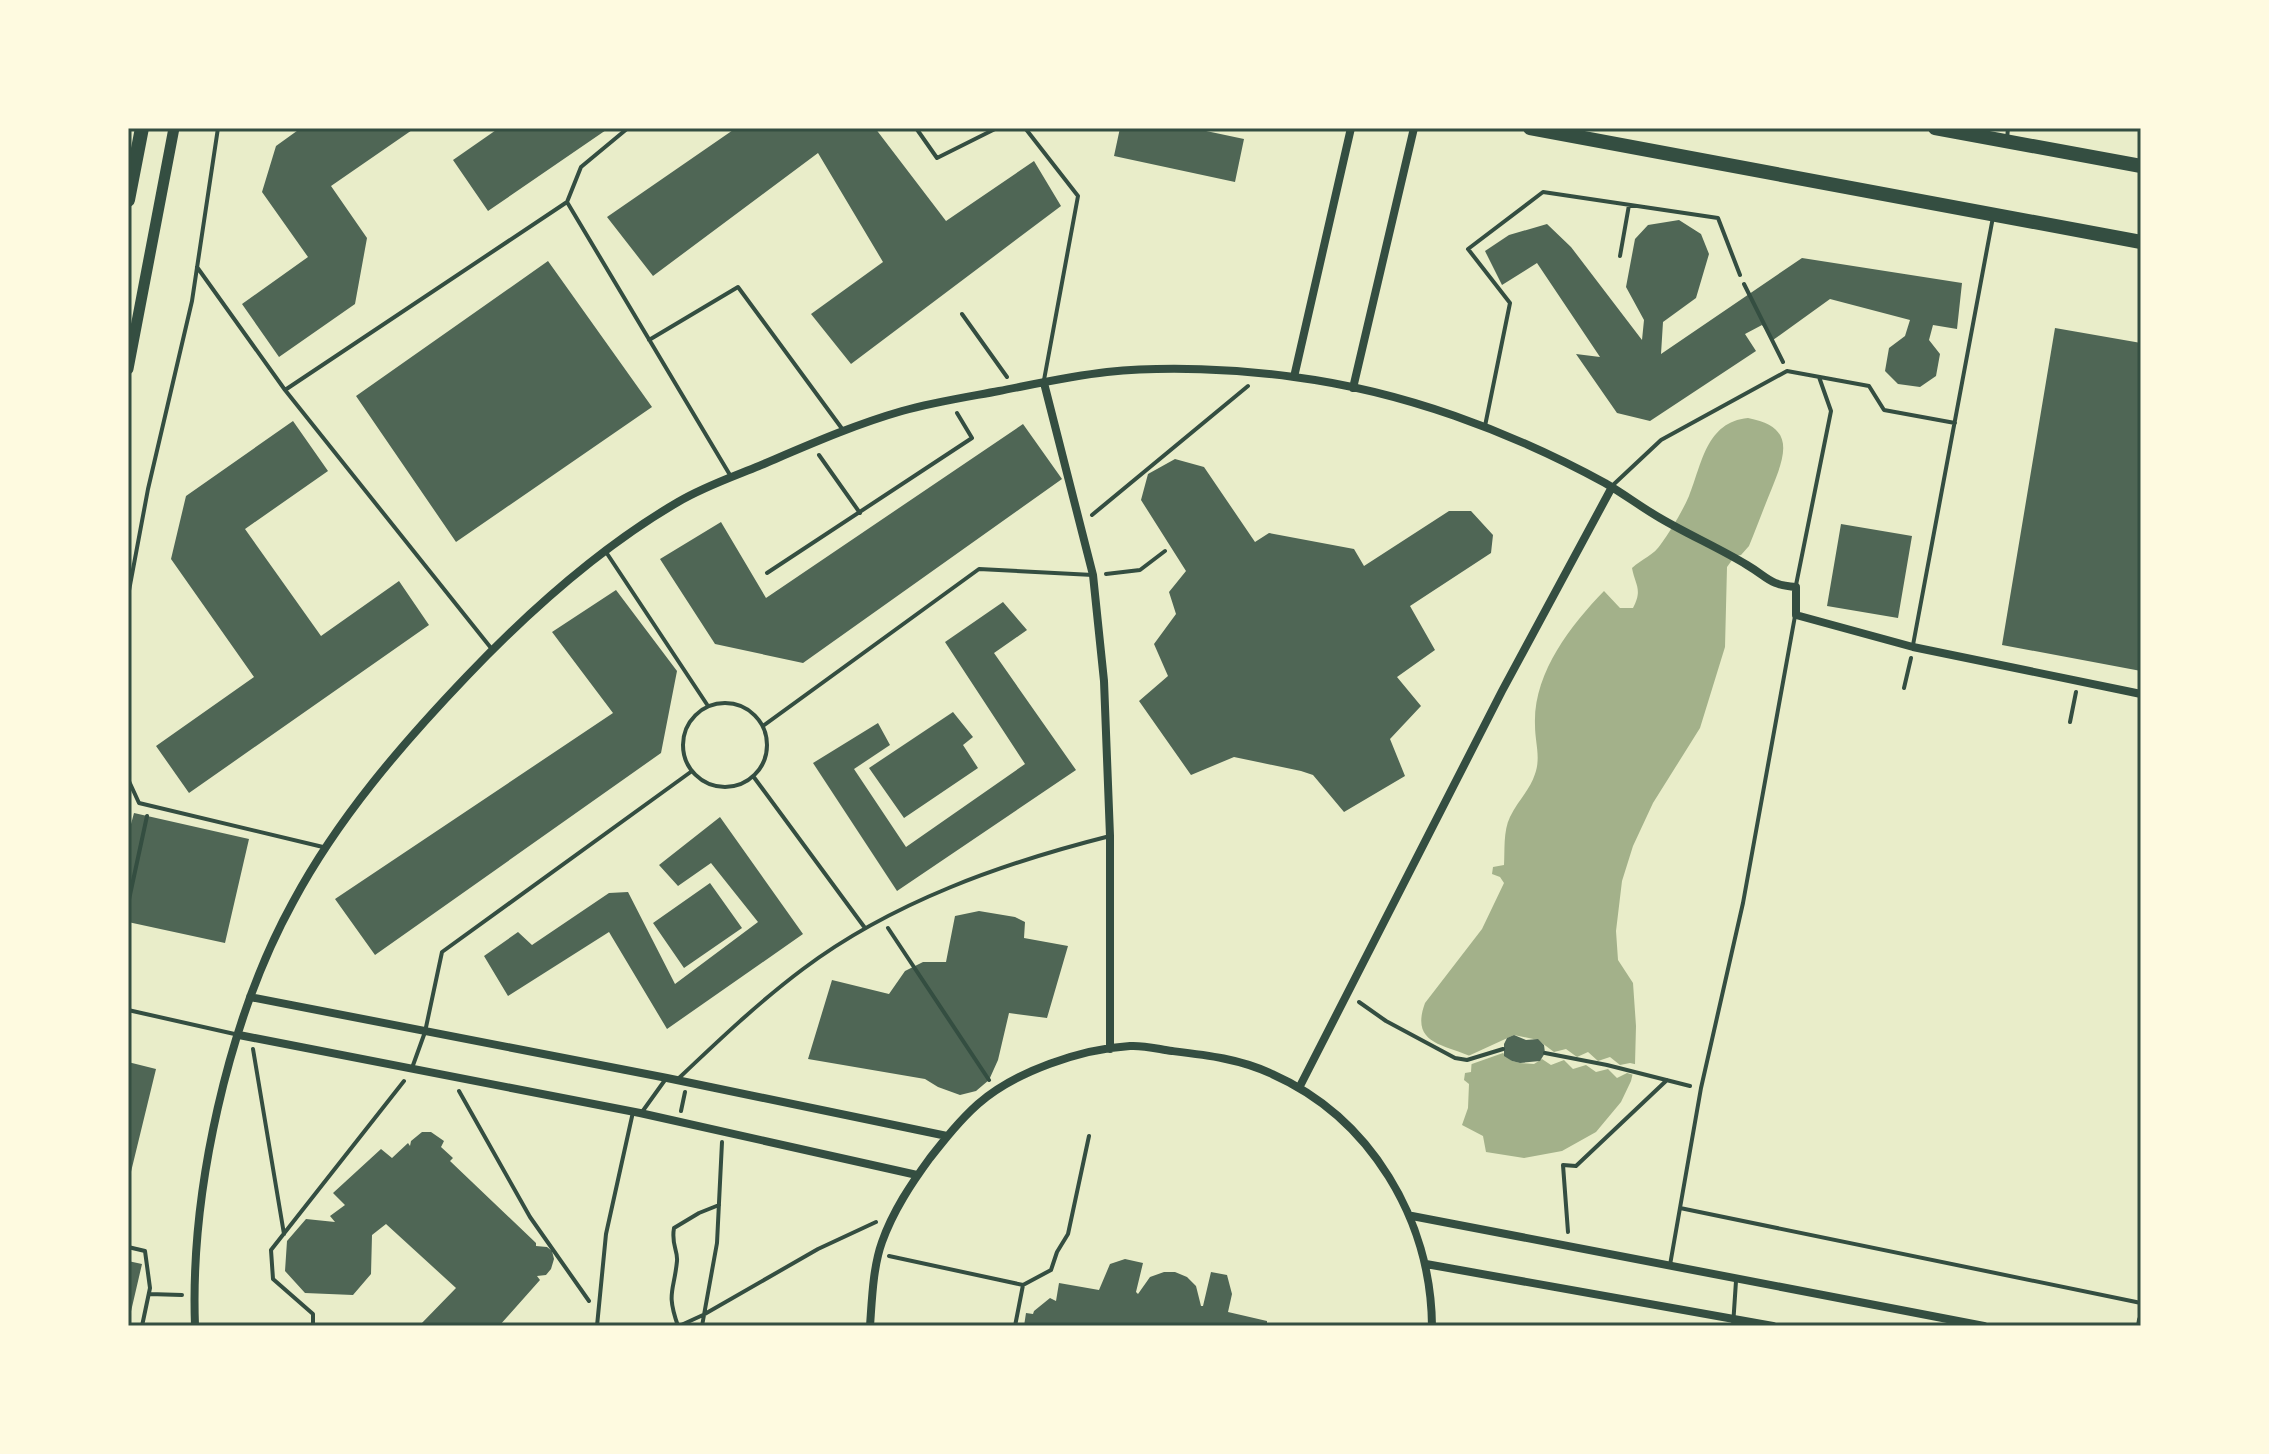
<svg xmlns="http://www.w3.org/2000/svg" width="2269" height="1454" viewBox="0 0 2269 1454" font-family="'DM Sans',sans-serif">
<style>
.water{fill:#a3b18a}
.pier{fill:#e9edc9}
.building{fill:#4f6655}
.lines{fill:none;stroke-linecap:round;stroke-linejoin:round}
.path{stroke:#344e41;stroke-width:4}
.service{stroke:#344e41;stroke-width:4}
.minor{stroke:#344e41;stroke-width:8}
.tertiary{stroke:#344e41;stroke-width:11}
.primary{stroke:#344e41;stroke-width:14}
.neatline{fill:none;stroke:#344e41;stroke-width:3}
</style>
<rect width="100%" height="100%" fill="#e9edc9"/>
<path class="water" d="M1748 418C1795 427 1786 453 1772 488 1764 507 1757 527 1749 546L1741 555 1735 556 1727 567 1725 647 1700 728 1653 803 1633 846 1622 881 1616 931 1618 960 1633 983 1636 1026 1635 1064 1631 1081 1621 1102 1596 1132 1562 1151 1524 1158 1486 1152 1483 1136 1462 1125 1468 1108 1469 1084 1464 1080 1465 1073 1471 1072 1472 1057C1443 1044 1410 1044 1425 1003L1482 929 1504 883 1500 877 1492 874 1493 867 1504 865C1505 851 1503 831 1510 817 1517 802 1530 790 1535 774 1541 757 1535 743 1535 725 1533 674 1570 626 1604 591L1620 608H1633C1643 589 1635 585 1632 568 1642 559 1654 555 1661 544 1671 530 1682 512 1689 496 1702 464 1706 422 1748 418Z"/>
<path class="pier" d="M1514 1035 1538 1040 1554 1052 1566 1049 1577 1057 1588 1052 1598 1061 1610 1057 1620 1065 1630 1063 1639 1065 1637 1076 1627 1073 1617 1078 1608 1069 1596 1072 1586 1065 1573 1069 1564 1060 1551 1065 1542 1059 1534 1064 1520 1063 1512 1061 1503 1053 1469 1065 1466 1057Z"/>
<path class="building" d="M301 128H415L331 186 367 238 355 304 279 357 242 304 308 257 262 192 276 146Z
M499 128H609L488 211 453 160Z
M736 128H875L946 221 1034 161 1061 206 851 364 811 314 883 262 818 153 653 276 607 217Z
M1120 128H1192L1244 139 1235 182 1114 156Z
M1679 220 1701 234 1709 254 1696 298 1663 322 1661 354 1802 258 1962 283 1957 329 1933 325 1929 340 1940 354 1936 376 1920 387 1898 384 1885 371 1889 348 1905 336 1910 320 1830 299 1773 340 1762 325 1745 334 1756 351 1650 421 1617 413 1576 354 1600 357 1537 263 1502 285 1485 251 1509 235 1547 224 1571 247 1642 340 1644 320 1626 287 1635 239 1648 225Z
M548 261 652 407 456 542 356 396Z
M2055 328 2141 343V671L2002 645Z
M293 421 328 471 245 529 321 636 399 581 429 625 189 793 156 746 254 677 171 559 186 496Z
M1023 424 1062 479 803 663 715 644 660 559 721 522 766 598Z
M1175 459 1204 467 1255 542 1269 533 1354 549 1364 566 1449 511H1471L1493 535 1491 553 1410 606 1435 650 1397 677 1421 706 1390 739 1405 776 1344 812 1313 775 1301 771 1234 757 1191 775 1139 701 1168 676 1154 644 1176 614 1169 592 1186 571 1141 500 1148 474Z
M1841 524 1912 536 1898 618 1827 606Z
M616 590 677 671 661 753 375 955 335 899 613 713 552 632Z
M1003 602 1027 630 994 653 1076 770 897 891 813 763 878 723 890 745 854 769 906 847 1025 764 945 642Z
M953 712 973 737 963 745 978 768 904 818 869 768Z
M134 813 249 839 225 943 128 922V835Z
M720 817 803 934 667 1029 609 932 508 996 484 956 518 932 532 945 609 893 628 892 675 984 758 922 711 863 678 886 659 865Z
M710 883 742 928 684 968 653 923Z
M979 911 1015 917 1025 922 1024 938 1068 946 1047 1018 1009 1013 998 1060 989 1080 976 1091 960 1095 938 1087 925 1079 808 1059 832 980 889 994 905 971 923 962H946L955 916Z
M1514 1035 1526 1040 1538 1039 1544 1045 1545 1053 1540 1061 1520 1063 1512 1061 1504 1056V1044L1507 1038Z
M128 1062 156 1069 129 1180H128Z
M422 1132H431L444 1141 441 1147 453 1158 450 1161 536 1243V1246L547 1247 552 1251 554 1259 551 1269 546 1275 537 1276 540 1280 499 1326H419L456 1288 386 1224 372 1235 371 1274 353 1295 305 1293 285 1271 287 1241 306 1219 335 1222 330 1216 345 1205 333 1193 381 1149 392 1158 408 1143 410 1146 411 1141Z
M1125 1259 1143 1263 1136 1292 1138 1294 1150 1277 1164 1272H1175L1187 1277 1196 1286 1201 1306H1203L1211 1272 1227 1275 1232 1294 1228 1312 1267 1321V1326H1024L1026 1313 1033 1314 1034 1311 1050 1298 1056 1301 1059 1283 1099 1290 1110 1264Z
M128 1261 142 1264 129 1320H128Z"/>
<g class="lines">
<path class="path" d="M1744 284 1783 362
M962 314 1007 377
M819 455 860 513
M1092 515 1248 386
M767 573 972 438 957 413
M1106 574 1140 570 1165 551
M1904 688 1911 658
M2070 722 2076 692
M128 904 147 816
M888 928 989 1080
M1359 1002 1386 1021 1455 1058 1467 1060 1503 1049
M253 1049 284 1234
M1545 1053 1607 1065 1690 1086
M459 1091 530 1217 589 1301
M681 1111 685 1092
M1568 1232 1563 1165 1576 1166 1667 1080
M128 1247 145 1251 150 1288 142 1326
M889 1256 1023 1285 1051 1270 1057 1252 1068 1234 1089 1136
M149 1294 182 1295
M313 1326V1314L273 1279 271 1250 404 1081
M678 1326C666 1292 674 1292 677 1261 678 1250 671 1245 674 1228L699 1213 719 1205
M679 1326 703 1315 818 1249 876 1222
M702 1326 717 1243 722 1142
M1015 1326 1023 1285"/>
<path class="service" d="M916 128 937 158 997 128
M1025 128 1078 196 1044 380
M2007 139 2008 128
M567 202 730 475
M1620 256 1629 205
M197 267 285 390 491 648
M649 340 738 287 843 430
M285 390 567 202 581 167 628 128
M1485 426 1510 303 1468 249 1543 192 1718 218 1740 275
M1613 485 1661 440 1787 371 1869 386 1884 410 1955 423
M606 552 708 706
M1796 585 1831 411 1819 377
M128 596 148 489 192 301 218 128
M1913 645 1993 217
M683 745a42 42 0 1 1 84 0a42 42 0 1 1-84 0Z
M763 726 979 569 1093 575
M753 776 865 928
M128 779 139 803 323 847
M128 1010 239 1035
M412 1068 425 1032 442 952 692 771
M679 1078C719 1040 759 1002 803 969 892 902 1003 863 1110 836
M642 1112 665 1080
M1680 1208 2141 1303
M1670 1265 1701 1088 1743 903 1795 616
M597 1326 606 1234 633 1112
M1733 1326 1736 1281"/>
<path class="minor" d="M1294 377 1351 128
M1044 383 1093 575 1104 681 1110 836V1049
M1353 388 1414 128
M250 997 667 1078 947 1136
M239 1035 640 1113 917 1175
M1299 1088 1502 691 1612 487
M1412 1216 1984 1326
M1426 1264 1773 1326
M195 1326C190 1192 228 1020 293 902 338 818 402 744 467 676 530 610 599 548 678 502 703 487 732 477 759 466 806 446 853 425 902 411 934 402 967 397 999 391 1035 384 1071 376 1107 372 1166 366 1236 369 1294 377 1402 391 1510 431 1605 483 1624 494 1641 507 1660 518 1689 535 1719 548 1747 565 1769 578 1769 585 1796 587V615L1913 647 2141 694
M870 1326C872 1299 873 1267 882 1242 893 1211 911 1184 930 1158 945 1139 960 1120 978 1104 1016 1071 1081 1049 1130 1046 1143 1045 1158 1049 1172 1051 1206 1055 1241 1059 1272 1074 1371 1118 1431 1220 1432 1326
M2140 1326 2141 1320"/>
<path class="tertiary" d="M128 369 174 128"/>
<path class="primary" d="M1530 128 2141 242
M1935 128 2141 166
M128 200 142 128"/>
</g>
<rect width="2269" height="1454" fill="none" stroke="#fefae0" stroke-width="260"/>
<rect x="130" y="130" width="2009" height="1194" class="neatline"/>
</svg>
